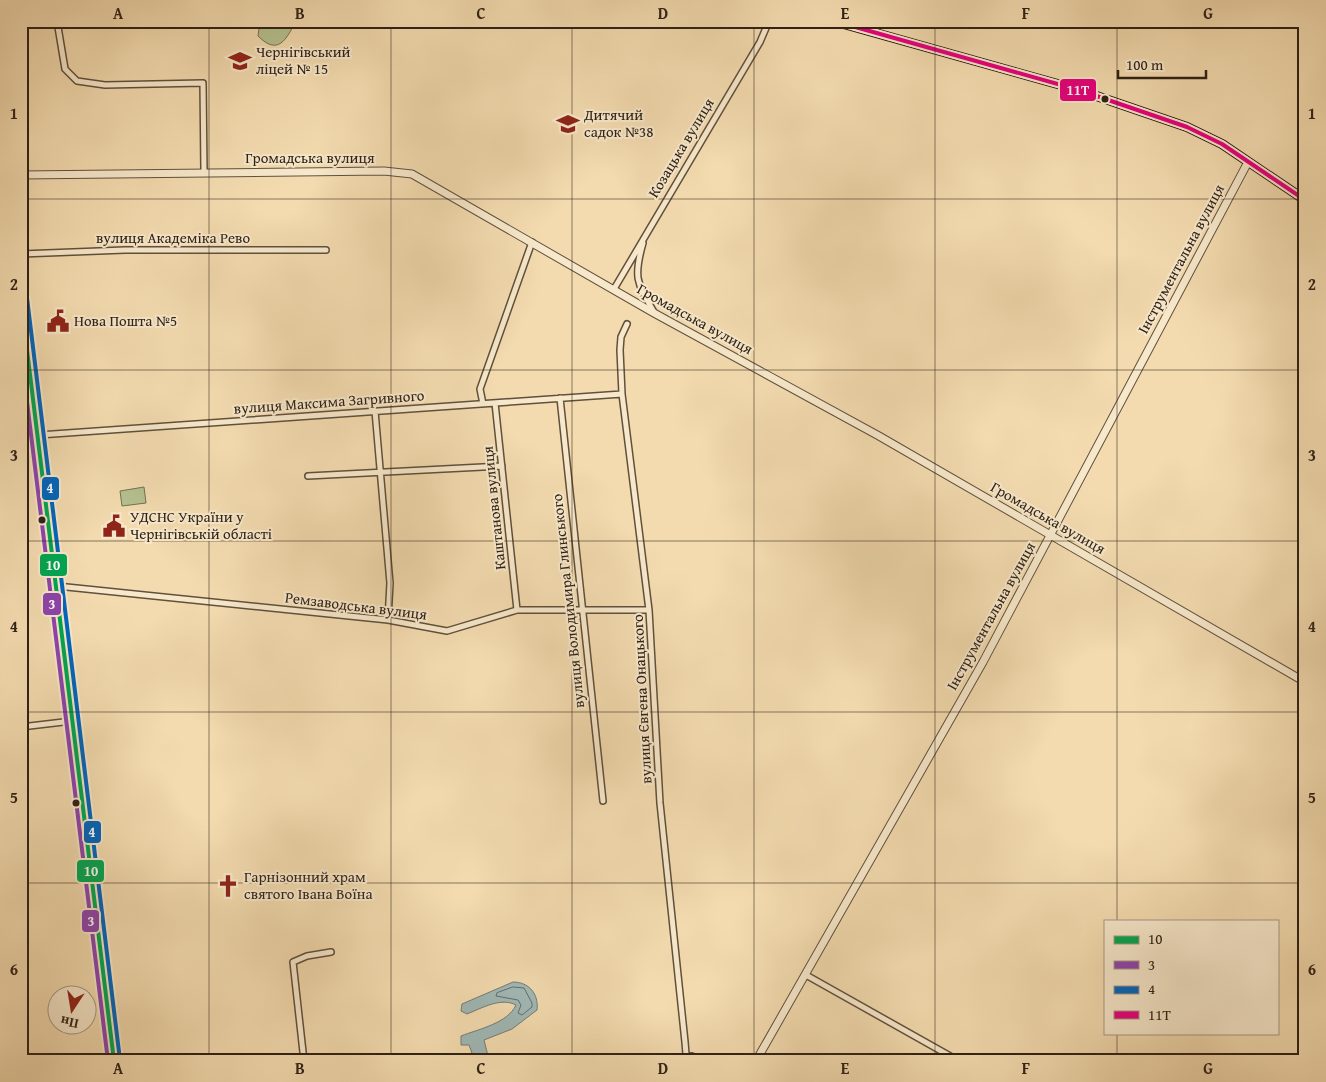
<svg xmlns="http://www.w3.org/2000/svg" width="1326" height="1082" viewBox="0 0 1326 1082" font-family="'Gentium Book Plus',serif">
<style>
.green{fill:#b5c190;stroke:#727153}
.water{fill:#a0b8b6;stroke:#737c76}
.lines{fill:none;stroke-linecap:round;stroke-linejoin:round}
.shore{stroke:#686c66;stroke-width:1}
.minor-casing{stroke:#60503c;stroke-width:8}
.tertiary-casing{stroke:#60503c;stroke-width:9}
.secondary-casing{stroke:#2f2116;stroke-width:10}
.primary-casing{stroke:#2f2116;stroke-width:11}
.minor{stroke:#f7e8cb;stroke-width:5}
.tertiary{stroke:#f7e8cb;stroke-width:7}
.secondary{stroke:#f7e8cb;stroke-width:8}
.primary{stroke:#eabe78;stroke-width:9}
.bus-1-casing{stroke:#f7e8cb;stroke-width:8}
.bus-2-casing{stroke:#f7e8cb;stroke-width:8}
.bus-3-casing{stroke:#f7e8cb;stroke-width:8}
.bus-4-casing{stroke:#f7e8cb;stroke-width:8}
.bus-1{stroke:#00a651;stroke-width:4}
.bus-2{stroke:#8e44ad;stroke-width:4}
.bus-3{stroke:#0065bd;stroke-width:4}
.bus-4{stroke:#e5007d;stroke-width:4}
.grid{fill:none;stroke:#2f2116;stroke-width:1;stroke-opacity:0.55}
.bus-dot{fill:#2f2116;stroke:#f7e8cb;stroke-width:2}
.labels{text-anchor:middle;stroke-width:4;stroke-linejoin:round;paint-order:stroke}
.poi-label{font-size:15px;fill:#2f2116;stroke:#f7e8cb;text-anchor:start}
.street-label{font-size:15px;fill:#2f2116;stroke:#f7e8cb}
.line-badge{stroke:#f7e8cb;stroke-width:2}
.badge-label{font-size:14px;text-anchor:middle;font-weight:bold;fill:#fff}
.neatline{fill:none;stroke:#2f2116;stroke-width:2}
.grid-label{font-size:16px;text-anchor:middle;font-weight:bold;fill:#2f2116}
</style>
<rect width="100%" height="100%" fill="#f3dbaf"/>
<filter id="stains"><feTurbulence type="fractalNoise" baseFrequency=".004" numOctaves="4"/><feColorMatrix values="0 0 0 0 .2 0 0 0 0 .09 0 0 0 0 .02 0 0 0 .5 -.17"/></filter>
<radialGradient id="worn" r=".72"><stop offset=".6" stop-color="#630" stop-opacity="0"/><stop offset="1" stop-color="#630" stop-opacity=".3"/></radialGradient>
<path class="green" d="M260 21H296C286 40 278 56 258 36Z
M144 487 146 503 122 506 120 491Z"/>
<path class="water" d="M513 982C529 982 539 994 537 1010L512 1029 484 1040 488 1056 485 1061H460L456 1057 472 1053 469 1045H461V1036C479 1029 508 1023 516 1005 501 997 482 1008 467 1014L461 1011 462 1004Z"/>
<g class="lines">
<path class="shore" d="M513 987 524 988 532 1003V1007L522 1015 518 1013 521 1005 518 1000 496 996 497 993Z"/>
<defs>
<path id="minor" d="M57 21 65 69 77 81 105 85 203 83 204 172
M944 21 951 23 956 21
M643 243C633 278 637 283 654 312
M21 254 125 250H326
M614 289 760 42 769 21
M627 324 621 337 620 350 622 394 649 610 660 803 685 1042 686 1054 706 1061
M560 398 603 801
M495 403 517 610
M483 404 480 389 532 242
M375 411 390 583 388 620
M39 435 622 394
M308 476 502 466
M57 586 388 620 447 631 517 610H649
M21 727 72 721
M806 975 959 1061
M304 1061 293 962 307 956 331 952"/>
<path id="tertiary" d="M21 175 384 171 412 174 654 313 879 436 1305 682
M756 1061 983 662 1248 162"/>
<path id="secondary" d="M833 21 1079 90 1187 127 1222 144 1305 200"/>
<path id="primary" d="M21 299 114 1061"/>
</defs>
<use href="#minor" class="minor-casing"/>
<use href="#tertiary" class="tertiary-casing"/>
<use href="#secondary" class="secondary-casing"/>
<use href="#primary" class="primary-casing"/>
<use href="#minor" class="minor"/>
<use href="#tertiary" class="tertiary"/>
<use href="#secondary" class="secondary"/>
<use href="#primary" class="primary"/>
<defs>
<path id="bus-1" d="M21 301 114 1061"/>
<path id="bus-2" d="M21 353 108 1061"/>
<path id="bus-3" d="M27 298 120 1060"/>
<path id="bus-4" d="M834 21 1079 90 1187 127 1222 144 1305 200"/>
</defs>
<use href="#bus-1" class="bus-1-casing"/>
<use href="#bus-2" class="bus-2-casing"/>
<use href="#bus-3" class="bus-3-casing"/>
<use href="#bus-4" class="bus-4-casing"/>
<use href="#bus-1" class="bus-1"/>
<use href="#bus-2" class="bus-2"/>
<use href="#bus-3" class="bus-3"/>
<use href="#bus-4" class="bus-4"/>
</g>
<path class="grid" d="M209 21V1061M391 21V1061M572 21V1061M754 21V1061M935 21V1061M1117 21V921M21 199H1305M21 370H1305M21 541H1305M21 712H1305M21 883H1305M1117 1033V1061"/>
<defs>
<symbol id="school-bare" viewBox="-9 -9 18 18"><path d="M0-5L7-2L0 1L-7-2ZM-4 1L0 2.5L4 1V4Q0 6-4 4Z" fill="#8f2418" stroke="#f7e8cb" stroke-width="2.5" paint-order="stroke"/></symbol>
<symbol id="civic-bare" viewBox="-9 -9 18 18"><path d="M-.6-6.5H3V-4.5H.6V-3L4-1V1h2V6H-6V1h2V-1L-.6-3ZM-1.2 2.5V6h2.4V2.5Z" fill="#8f2418" stroke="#f7e8cb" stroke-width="2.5" paint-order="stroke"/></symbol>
<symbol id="church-bare" viewBox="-9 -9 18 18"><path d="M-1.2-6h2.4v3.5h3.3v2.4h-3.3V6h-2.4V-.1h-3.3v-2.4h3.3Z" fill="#8f2418" stroke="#f7e8cb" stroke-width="2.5" paint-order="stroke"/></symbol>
</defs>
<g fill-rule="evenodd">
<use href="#school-bare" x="224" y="45" width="32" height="32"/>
<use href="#school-bare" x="552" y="108" width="32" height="32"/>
<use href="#civic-bare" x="42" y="305" width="32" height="32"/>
<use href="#civic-bare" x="98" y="510" width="32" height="32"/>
<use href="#church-bare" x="212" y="870" width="32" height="32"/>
</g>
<g class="bus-dot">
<circle cx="1105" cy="99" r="4.5"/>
<circle cx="42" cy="520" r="4.5"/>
<circle cx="76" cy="803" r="4.5"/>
</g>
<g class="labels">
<g class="poi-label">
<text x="256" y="57">Чернігівський<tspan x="256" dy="17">ліцей № 15</tspan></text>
<text x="584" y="120">Дитячий<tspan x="584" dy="17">садок №38</tspan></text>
<text x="74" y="326">Нова Пошта №5</text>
<text x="130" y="522">УДСНС України у<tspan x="130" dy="17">Чернігівській області</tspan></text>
<text x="244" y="882">Гарнізонний храм<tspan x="244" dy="17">святого Івана Воїна</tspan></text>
</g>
<g class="street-label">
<text transform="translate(681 148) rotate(-59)" y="5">Козацька вулиця</text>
<text x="310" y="163">Громадська вулиця</text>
<text x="173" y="243">вулиця Академіка Рево</text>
<text transform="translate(1181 259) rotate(-62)" y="5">Інструментальна вулиця</text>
<text transform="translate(695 319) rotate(29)" y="5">Громадська вулиця</text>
<text transform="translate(329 402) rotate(-4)" y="5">вулиця Максима Загривного</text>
<text transform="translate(494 508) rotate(-96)" y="5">Каштанова вулиця</text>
<text transform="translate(1048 518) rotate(30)" y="5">Громадська вулиця</text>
<text transform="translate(568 601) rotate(-96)" y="5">вулиця Володимира Глинського</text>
<text transform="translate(356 606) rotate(7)" y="5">Ремзаводська вулиця</text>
<text transform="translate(991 616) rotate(-61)" y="5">Інструментальна вулиця</text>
<text transform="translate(642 699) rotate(-93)" y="5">вулиця Євгена Онацького</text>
</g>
</g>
<g class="line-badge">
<rect x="1059" y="78" width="38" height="24" rx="5" fill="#e5007d"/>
<rect x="41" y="476" width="19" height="25" rx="5" fill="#0065bd"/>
<rect x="39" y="553" width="29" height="24" rx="5" fill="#00a651"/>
<rect x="42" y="592" width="20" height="24" rx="5" fill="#8e44ad"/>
<rect x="83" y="820" width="19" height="24" rx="5" fill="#0065bd"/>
<rect x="76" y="859" width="29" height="24" rx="5" fill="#00a651"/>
<rect x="81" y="909" width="19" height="24" rx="5" fill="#8e44ad"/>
</g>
<g class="badge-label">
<text x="1078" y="95">11Т</text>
<text x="50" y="493">4</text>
<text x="53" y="570">10</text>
<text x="52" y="609">3</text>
<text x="92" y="837">4</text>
<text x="91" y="876">10</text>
<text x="91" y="926">3</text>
</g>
<rect width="1326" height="1082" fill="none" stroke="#f3dbaf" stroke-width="55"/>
<rect x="1104" y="920" width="175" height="115" fill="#f7e8cb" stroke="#a79883"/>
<rect x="1114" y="936" width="25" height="8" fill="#00a651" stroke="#a79883"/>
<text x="1148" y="944" font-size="15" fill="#2f2116">10</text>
<rect x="1114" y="961" width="25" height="8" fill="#8e44ad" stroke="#a79883"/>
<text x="1148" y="970" font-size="15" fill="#2f2116">3</text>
<rect x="1114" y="986" width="25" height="8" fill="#0065bd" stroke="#a79883"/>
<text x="1148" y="994" font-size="15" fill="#2f2116">4</text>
<rect x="1114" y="1011" width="25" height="8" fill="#e5007d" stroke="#a79883"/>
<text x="1148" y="1020" font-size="15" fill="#2f2116">11Т</text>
<g transform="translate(72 1010) rotate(192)"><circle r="24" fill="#f7e8cb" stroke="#a79883"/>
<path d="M0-4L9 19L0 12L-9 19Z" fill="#8f2418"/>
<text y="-8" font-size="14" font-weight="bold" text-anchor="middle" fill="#2f2116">Пн</text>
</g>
<path d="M1118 70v8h88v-8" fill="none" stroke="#2f2116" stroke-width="2.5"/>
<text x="1126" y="70" font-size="15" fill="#2f2116" stroke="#f7e8cb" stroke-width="4" paint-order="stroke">100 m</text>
<rect x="28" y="28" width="1270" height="1026" class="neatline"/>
<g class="grid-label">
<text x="118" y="19">A</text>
<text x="300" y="19">B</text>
<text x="481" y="19">C</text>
<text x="663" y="19">D</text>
<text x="845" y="19">E</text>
<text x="1026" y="19">F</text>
<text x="1208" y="19">G</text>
<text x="14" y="119">1</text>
<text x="1312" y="119">1</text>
<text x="14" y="290">2</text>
<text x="1312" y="290">2</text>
<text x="14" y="461">3</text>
<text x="1312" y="461">3</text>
<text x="14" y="632">4</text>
<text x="1312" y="632">4</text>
<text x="14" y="803">5</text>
<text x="1312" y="803">5</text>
<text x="14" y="975">6</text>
<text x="1312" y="975">6</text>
<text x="118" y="1074">A</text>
<text x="300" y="1074">B</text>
<text x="481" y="1074">C</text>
<text x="663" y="1074">D</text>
<text x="845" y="1074">E</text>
<text x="1026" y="1074">F</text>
<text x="1208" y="1074">G</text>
</g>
<rect width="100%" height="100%" filter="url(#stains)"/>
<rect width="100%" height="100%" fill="url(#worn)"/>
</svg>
